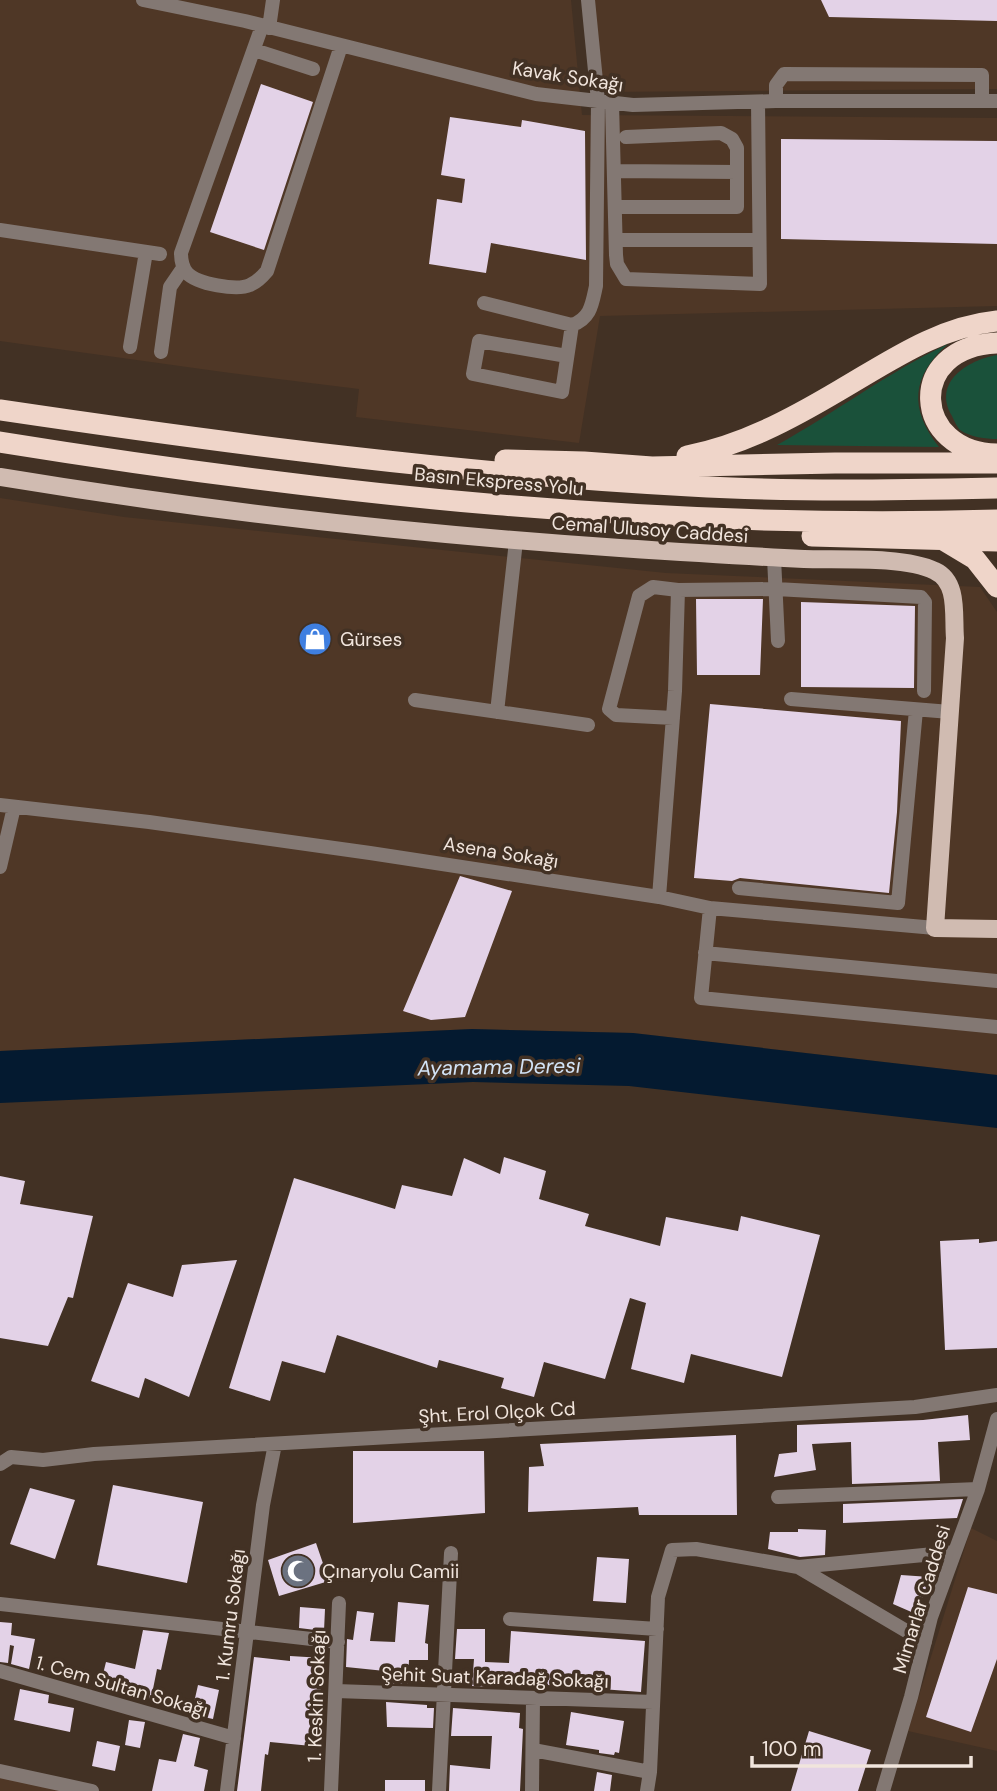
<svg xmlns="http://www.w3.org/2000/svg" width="997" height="1791" viewBox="0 0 997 1791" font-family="'DM Sans',sans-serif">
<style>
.built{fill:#4f3726}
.green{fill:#1a513a}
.water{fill:#041a30}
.building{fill:#e3d2e7}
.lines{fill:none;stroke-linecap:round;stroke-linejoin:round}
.minor{stroke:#837873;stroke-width:14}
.major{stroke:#d0bbb1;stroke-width:18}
.highway{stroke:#efd5c9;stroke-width:21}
.labels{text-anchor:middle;stroke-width:7;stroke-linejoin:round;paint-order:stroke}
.street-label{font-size:19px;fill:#f1e5dd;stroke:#423124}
.poi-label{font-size:19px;fill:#f1e5dd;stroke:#423124;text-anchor:start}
.water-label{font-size:21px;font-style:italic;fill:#d2e3f6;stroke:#423124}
</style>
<rect width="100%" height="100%" fill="#423124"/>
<path class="built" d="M0 0H571L582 115 997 118V306L600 316 579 443 356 417 359 389 223 372 0 341Z
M588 0H997V89L597 92Z
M0 498 124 517 666 573 980 587 997 612V1075L633 1033 472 1029 0 1051Z
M971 1528 997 1541V1751L908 1731Z
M0 1777 68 1791H0Z"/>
<path class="green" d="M948 344C911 376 909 409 939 447L777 445C835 413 888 372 948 344Z
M997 355V439C986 439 970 437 960 430 957 427 954 420 952 416 932 382 968 360 997 355Z"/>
<path class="water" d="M472 1029 633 1033 997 1075V1128L629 1086 473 1082 0 1103V1051Z"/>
<path class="building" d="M821 0H997V21L829 17Z
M261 84 313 102 264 250 210 232Z
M450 117 521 127 522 120 585 131 586 260 491 243 486 273 429 264 437 199 462 203 465 179 441 175Z
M781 139 997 141V244L781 239Z
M696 599H763L760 675H697Z
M801 602 915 606 914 688 801 687Z
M710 704 901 721 897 812 889 893 740 878 732 881 694 878Z
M460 876 512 891 465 1017 431 1020 403 1011Z
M504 1157 546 1171 539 1199 589 1214 585 1226 660 1246 666 1217 738 1231 741 1216 820 1235 782 1377 691 1354 684 1383 631 1369 646 1303 630 1298 605 1379 544 1362 534 1397 501 1388 504 1378 439 1360 437 1368 337 1335 325 1373 282 1361 270 1401 229 1388 294 1178 395 1209 402 1185 452 1196 464 1158 500 1174Z
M0 1176 25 1181 20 1204 93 1216 73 1298 68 1297 48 1346 0 1338Z
M979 1239V1243L997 1241V1348L945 1350 940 1241Z
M237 1260 189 1397 145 1378 139 1398 91 1381 128 1283 173 1297 182 1265Z
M968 1415 970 1440 938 1442 940 1481 852 1484 851 1442 812 1444 816 1470 774 1477 779 1454 797 1452V1425L923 1420Z
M736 1435 737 1515H639L638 1507 528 1512 529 1467 544 1466 540 1444Z
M353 1451H484L485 1513 353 1523Z
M113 1485 203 1502 187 1583 97 1565Z
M30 1488 75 1500 55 1559 10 1544Z
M963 1499 957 1518 843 1523V1504Z
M798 1529 826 1530 825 1555 800 1557 768 1549 770 1532H798Z
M316 1543 329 1581 279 1596 268 1560Z
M597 1557 629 1559 626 1603 593 1601Z
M901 1575 930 1577 916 1614 893 1604Z
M968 1587 997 1594V1659L971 1732 926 1717Z
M398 1602 429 1605 425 1643 428 1644V1660H409L408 1684 385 1683V1671L346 1667 347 1639 353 1640 357 1611 374 1613 370 1641 395 1642Z
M300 1607 325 1609 324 1631 299 1628Z
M0 1622 12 1623 11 1635 35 1639 29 1669 11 1664 14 1646 10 1645 8 1663 0 1662Z
M457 1629H485V1662L509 1663 511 1631 645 1641 641 1692 496 1681V1687L472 1686 474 1659H455Z
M143 1630 169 1633 161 1670 157 1669 151 1699 100 1686 106 1662 135 1669Z
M290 1656 323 1658 318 1723 324 1724 322 1747 270 1742 268 1755 265 1754 261 1791H237L254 1657 290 1661Z
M198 1685 219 1690 213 1719 204 1717V1719L191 1716Z
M20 1689 49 1695 48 1703 74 1708 70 1732 14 1720Z
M386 1702 427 1705V1708H434L433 1728 387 1727Z
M453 1708 520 1713 519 1728 523 1729 520 1791H449L450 1765 490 1769 492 1736H451Z
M571 1712 624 1721 619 1753 615 1752 614 1755 599 1753V1750L566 1745Z
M129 1720 145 1722 140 1748 125 1745Z
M809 1731 871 1750 858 1791H791Z
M183 1734 200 1738 194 1766 208 1770 204 1791H152L159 1759 176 1762Z
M97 1741 120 1746 115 1771 92 1766Z
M597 1772 612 1775 610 1791H594Z
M385 1780H425V1791H385Z"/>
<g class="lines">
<path class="minor" d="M143 0 245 21 536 94 633 105 776 101H997
M262 26 181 253C181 260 182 267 187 273 197 284 237 291 250 285 257 282 262 277 267 271L341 46
M269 28 273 0
M254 50 313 69
M776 101V85L784 74 982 75V101
M612 103 616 255 617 264 626 279 760 284 758 102
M614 171 737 172
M615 207H737V148L732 139 721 133 626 137
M0 230 160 254
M616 240H759
M484 303 572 325C591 318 592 304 596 286L598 101 588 0
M130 347 146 252
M161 352 170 287 183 268
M567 356 479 341 473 374 562 392 572 325
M774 558 778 641
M791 699 950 712
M415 700 588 725
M497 712 516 541
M673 718 616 715 609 709 639 596 653 587 678 590 776 589 921 597 925 602 924 691
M0 805 149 822 370 853 659 897 710 908 935 928
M0 867 14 807
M739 888 898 903 916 710
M659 897 675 691 678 590
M710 908 701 998 997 1027
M705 953 997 981
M0 1464 11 1457 43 1460 94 1454 915 1407 997 1395
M778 1497 978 1489
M798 1567 955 1552
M0 1604 338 1642
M510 1619 657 1629
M0 1671 234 1738
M336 1691 653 1702
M533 1750 650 1772
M0 1771 92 1791
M227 1791 263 1505 275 1444
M331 1791 339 1603
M439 1791 451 1553
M532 1791 533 1699
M647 1791 650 1772 658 1597 672 1550 696 1549 798 1567 925 1642
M883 1791 911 1697 931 1617 978 1489 997 1419"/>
<path class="major" d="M0 477C205 511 412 534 620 548 681 552 743 556 804 559 839 560 905 556 935 571 959 582 953 616 955 638L935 928 997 929"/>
<path class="highway" d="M997 343C904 347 913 453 997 454
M0 410C229 444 459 474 690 486 792 492 895 490 997 488
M0 442C329 495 663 530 997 520
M687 456C743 445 791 419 840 390 890 361 938 327 997 321
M505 460 584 462 652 467 835 463H997
M812 536 997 541
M945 541 975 559 997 587"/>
</g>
<defs>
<symbol id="shop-disc" viewBox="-11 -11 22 22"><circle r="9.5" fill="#3f7fe0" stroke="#423124"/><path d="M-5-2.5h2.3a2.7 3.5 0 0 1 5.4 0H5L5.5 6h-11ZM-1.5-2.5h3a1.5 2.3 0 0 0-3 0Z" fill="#fff"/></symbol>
<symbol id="mosque-disc" viewBox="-11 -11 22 22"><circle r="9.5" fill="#6b7280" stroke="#423124"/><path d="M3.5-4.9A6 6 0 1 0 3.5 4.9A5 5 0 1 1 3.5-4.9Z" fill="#fff"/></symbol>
</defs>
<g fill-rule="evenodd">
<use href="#shop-disc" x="296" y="620" width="38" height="38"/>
<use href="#mosque-disc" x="279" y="1552" width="38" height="38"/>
</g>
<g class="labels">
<g class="street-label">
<text transform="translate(568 76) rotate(9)" y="7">Kavak Sokağı</text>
<text transform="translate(499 481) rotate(5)" y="7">Basın Ekspress Yolu</text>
<text transform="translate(650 529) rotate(4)" y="7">Cemal Ulusoy Caddesi</text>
<text transform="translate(501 852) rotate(9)" y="7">Asena Sokağı</text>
<text transform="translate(497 1412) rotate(-3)" y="7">Şht. Erol Olçok Cd</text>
<text transform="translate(921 1599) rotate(-73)" y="7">Mimarlar Caddesi</text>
<text transform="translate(230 1615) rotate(-83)" y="7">1. Kumru Sokağı</text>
<text transform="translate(495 1677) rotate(2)" y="7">Şehit Suat Karadağ Sokağı</text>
<text transform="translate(122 1686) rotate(16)" y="7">1. Cem Sultan Sokağı</text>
<text transform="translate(316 1696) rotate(-88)" y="7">1. Keskin Sokağı</text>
</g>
<g class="poi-label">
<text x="340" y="646">Gürses</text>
<text x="322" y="1578">Çınaryolu Camii</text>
</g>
<g class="water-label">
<text transform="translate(499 1067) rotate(-1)" y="7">Ayamama Deresi</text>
</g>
</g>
<path d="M752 1756v10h219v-10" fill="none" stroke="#f1e5dd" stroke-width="3.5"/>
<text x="762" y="1756" font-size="21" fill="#f1e5dd" stroke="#423124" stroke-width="5" paint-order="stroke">100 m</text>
</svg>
